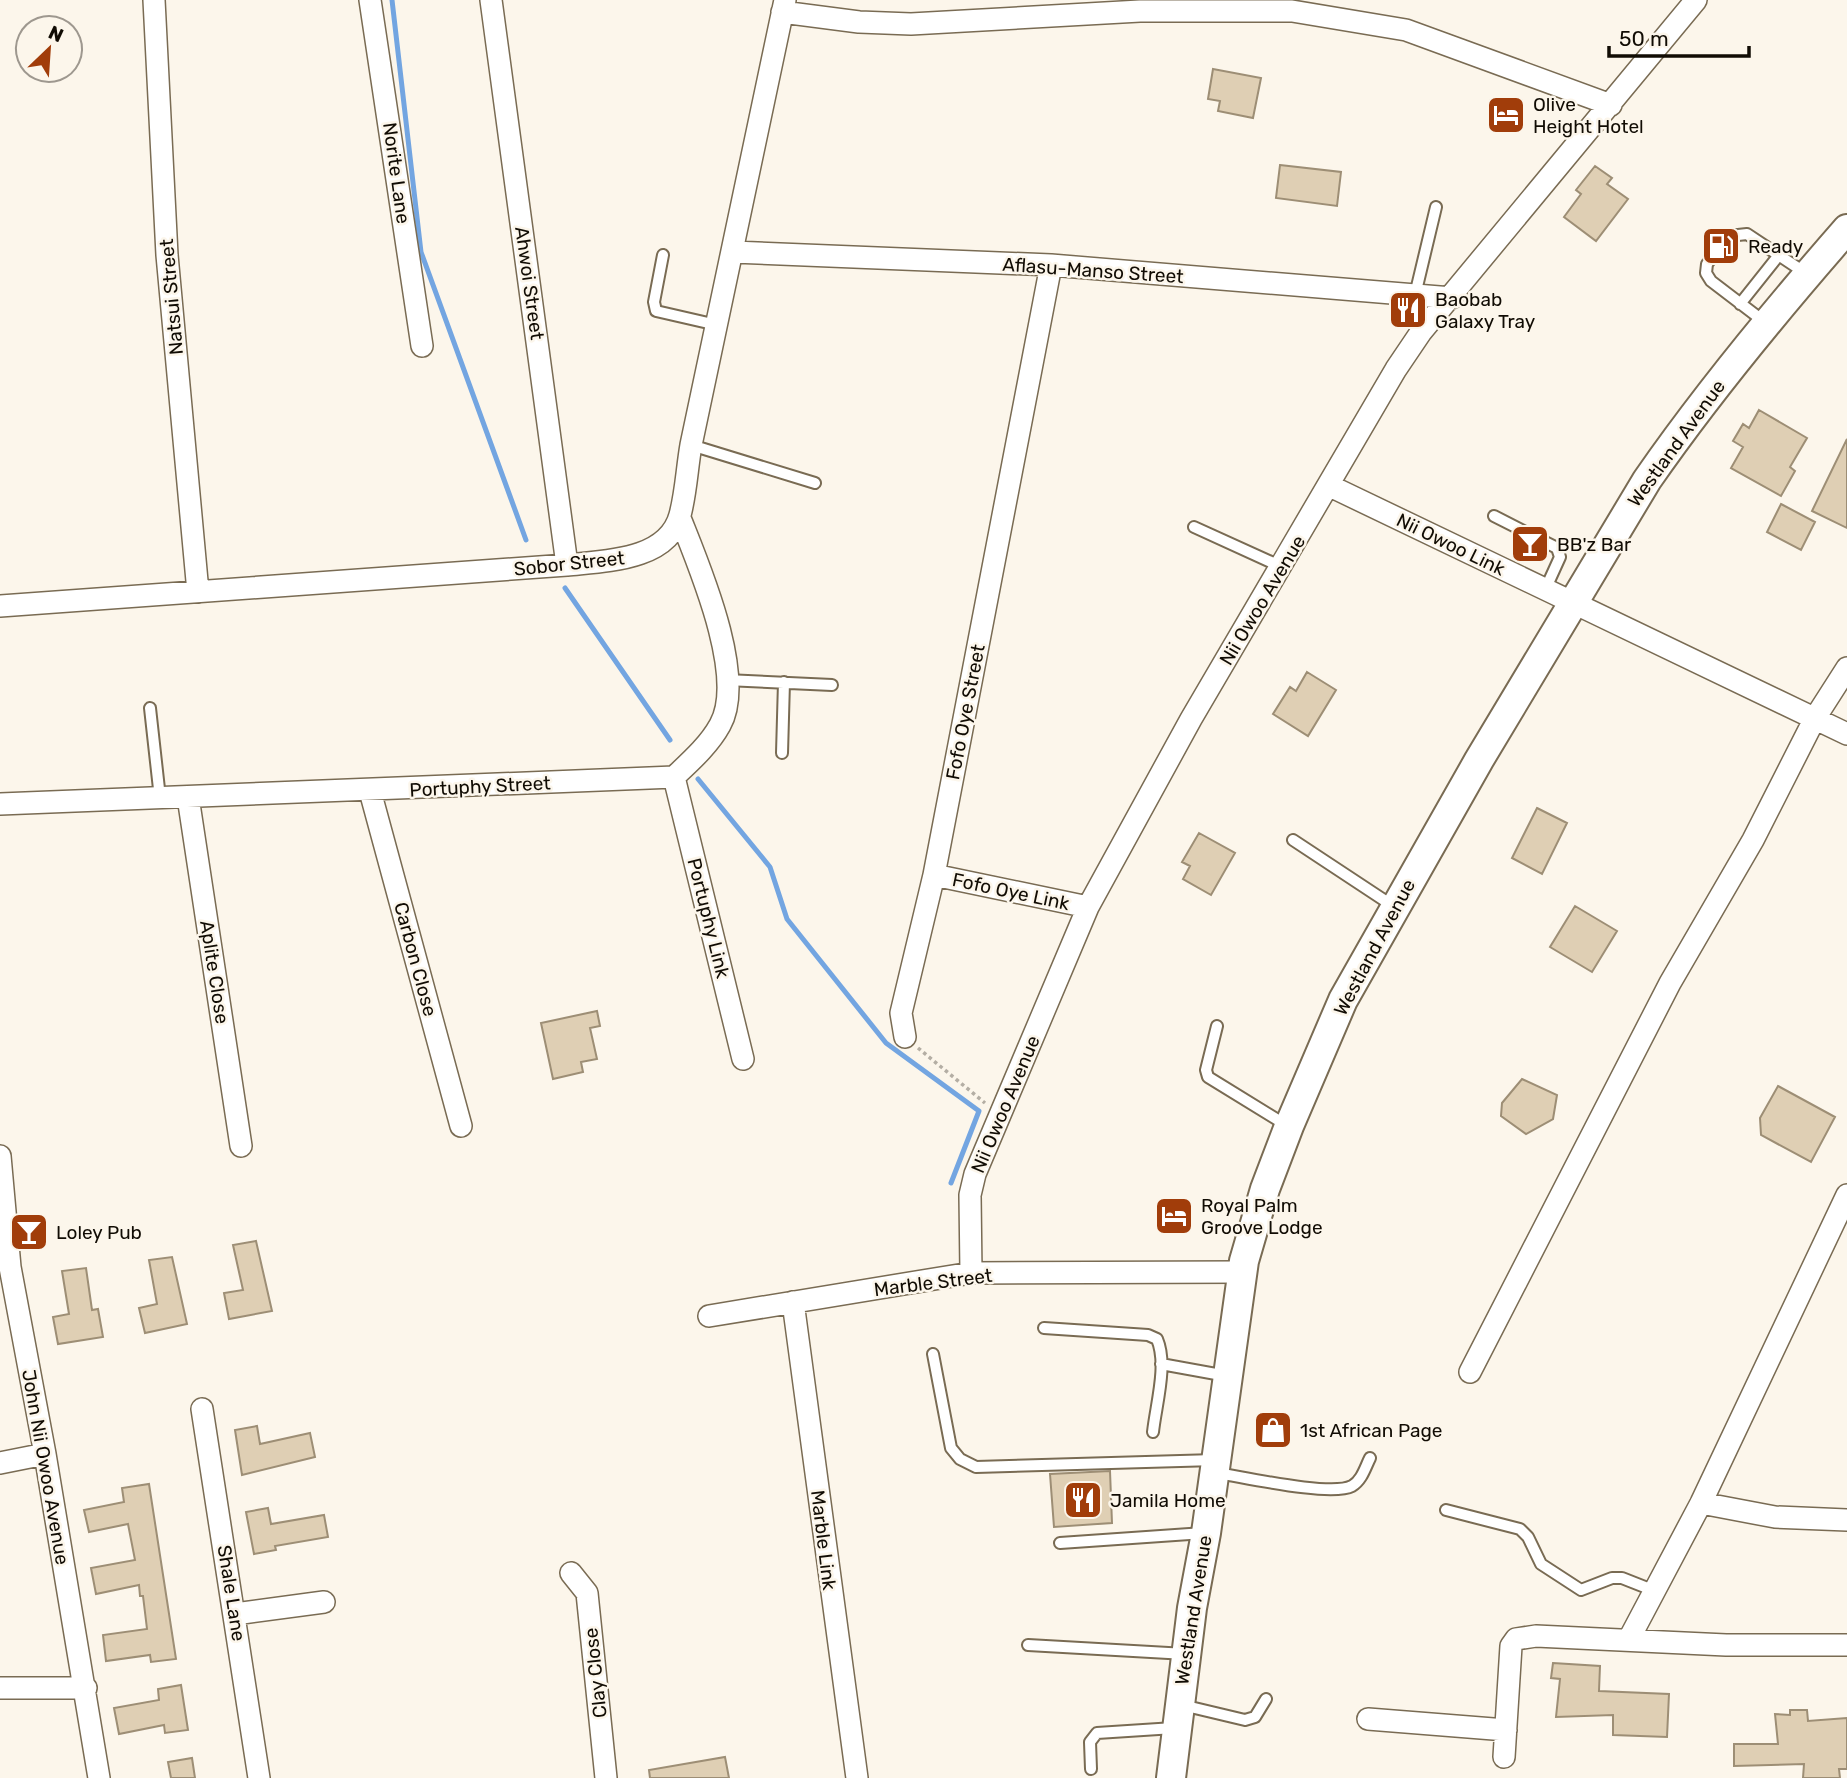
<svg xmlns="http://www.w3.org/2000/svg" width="1847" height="1778" viewBox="0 0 1847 1778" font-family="Rubik,sans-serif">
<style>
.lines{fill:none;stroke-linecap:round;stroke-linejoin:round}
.stream{stroke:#73a5e1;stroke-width:5}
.building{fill:#dfcfb4;stroke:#9d8e75;stroke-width:2}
.service-casing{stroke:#796b53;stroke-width:14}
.minor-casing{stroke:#796b53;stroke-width:24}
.tertiary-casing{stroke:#796b53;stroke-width:32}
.path{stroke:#b4aea4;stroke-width:3.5;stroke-dasharray:3.5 3.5;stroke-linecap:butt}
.service{stroke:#fff;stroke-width:10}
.minor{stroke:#fff;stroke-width:21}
.tertiary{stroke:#fff;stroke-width:28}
.labels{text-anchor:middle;stroke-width:5;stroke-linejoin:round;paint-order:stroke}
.poi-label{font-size:19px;fill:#110c04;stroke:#fcf6eb;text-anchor:start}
.street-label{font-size:19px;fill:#110c04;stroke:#fcf6eb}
</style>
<rect width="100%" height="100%" fill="#fcf6eb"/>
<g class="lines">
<path class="stream" d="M392 0 421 252 526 540
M565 588 670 740
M698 779 770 867 787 919 886 1043 979 1111 951 1183"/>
</g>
<path class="building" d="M1213 69 1261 78 1253 118 1218 111 1220 101 1208 99Z
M1280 165 1341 172 1337 206 1276 198Z
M1595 166 1612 178 1607 184 1628 199 1596 241 1564 217 1581 194 1576 190Z
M1759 410 1807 438 1790 467 1795 471 1781 496 1731 468 1743 447 1733 441 1743 424 1749 428Z
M1847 439V528L1812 511Z
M1781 504 1815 522 1801 550 1767 532Z
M1307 672 1336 690 1308 736 1273 714 1290 687 1296 691Z
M1537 808 1567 823 1542 874 1512 858Z
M1199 833 1235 853 1211 895 1183 879 1190 866 1182 862Z
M1575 906 1617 931 1592 972 1550 947Z
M597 1011 600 1026 590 1028 597 1059 581 1062 583 1072 553 1079 541 1023Z
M1522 1079 1557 1095 1553 1119 1526 1134 1501 1116 1502 1103Z
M1778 1086 1835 1117 1811 1162 1761 1135 1760 1118Z
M256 1241 272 1311 229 1319 224 1293 243 1290 233 1245Z
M172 1257 187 1324 145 1333 139 1308 157 1304 149 1260Z
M86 1268 92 1310 98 1309 103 1337 58 1344 53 1317 69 1314 62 1271Z
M257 1426 260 1444 310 1433 315 1457 242 1475 235 1430Z
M1110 1471 1112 1523 1054 1527 1050 1474Z
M149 1484 176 1659 151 1662 150 1655 106 1661 103 1635 147 1629 143 1596H140L139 1585 96 1594 91 1568 135 1560 128 1524 89 1532 84 1510 124 1502 122 1488Z
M268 1508 271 1524 324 1515 328 1537 275 1546 276 1550 254 1554 246 1512Z
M1553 1663 1600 1666 1599 1691 1669 1694 1667 1737 1613 1735V1715L1556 1717 1560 1679 1551 1678Z
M181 1685 188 1730 165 1733 164 1725 119 1734 114 1708 159 1700 158 1689Z
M1790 1710H1807L1808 1721 1847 1718V1769H1839L1840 1778H1803L1804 1764 1734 1766V1744H1778L1775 1714 1790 1715Z
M725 1757 729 1778H650L649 1770Z
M192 1758 195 1778H171L168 1762Z"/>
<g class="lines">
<defs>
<path id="service" d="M663 255 654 302 656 311 717 325
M1415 295 1436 207
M1740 304 1779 255
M1766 323 1711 281 1706 273 1707 264 1729 236 1747 234 1807 274
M691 445 815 483
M1494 516 1557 548 1560 557 1545 590
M1194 527 1282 567
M726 680 832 685
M150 708 160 798
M782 753 784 682
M1293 840 1393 906
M1217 1026 1206 1070 1208 1077 1286 1125
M1044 1328 1148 1335 1157 1339C1168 1365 1156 1404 1153 1432
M933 1354 951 1448 960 1459 976 1467 1215 1460
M1161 1364 1227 1376
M1217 1473C1244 1477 1331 1497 1352 1486 1362 1480 1365 1468 1370 1458
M1446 1510 1520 1529 1528 1537 1541 1564 1581 1590 1612 1578H1622L1655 1591
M1060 1543 1204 1533
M1028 1645 1186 1654
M1182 1705 1245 1720 1255 1717 1266 1699
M1091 1769 1090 1742 1097 1733 1174 1728"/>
<path id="minor" d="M154 0 167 255 198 592
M370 0 422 346
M491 0 567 565
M782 12 859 22 911 24 1140 11H1292L1406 30 1611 105
M733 252 1051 265 1452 298
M1330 486 1847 734
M0 606 567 565C604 561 668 561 680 515 686 493 687 468 691 445L785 0
M674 777 743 1059
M370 791 461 1126
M188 797 241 1146
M0 804 674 777C691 761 709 745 720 725 747 677 699 566 680 518
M934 875 1088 907
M905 1037 901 1013 934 875 1051 265
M0 1156 10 1267 45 1454 99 1778
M971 1273 970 1195 975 1174 1088 907 1191 719 1396 369 1421 332 1696 0
M793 1302 857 1778
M709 1316 971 1273 1243 1272
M1470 1372 1670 983 1753 840 1815 718 1847 668
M202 1409 259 1778
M0 1463 45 1454
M1701 1503 1775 1517 1847 1520
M571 1573 587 1593 606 1778
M235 1614 324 1602
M1629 1639 1701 1503 1847 1195
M0 1688H86
M1368 1719 1506 1730
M1504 1757 1511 1646 1516 1639 1536 1636 1726 1645H1847"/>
<path id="tertiary" d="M1171 1778 1192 1608 1206 1533 1244 1261 1265 1189 1289 1126 1343 1000 1479 760 1647 480C1708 392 1777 309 1847 229"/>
</defs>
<use href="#service" class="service-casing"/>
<use href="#minor" class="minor-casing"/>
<use href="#tertiary" class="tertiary-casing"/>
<path class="path" d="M918 1048 985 1103"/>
<use href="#service" class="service"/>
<use href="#minor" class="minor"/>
<use href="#tertiary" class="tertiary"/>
</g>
<defs>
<symbol id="hotel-square" viewBox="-11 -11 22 22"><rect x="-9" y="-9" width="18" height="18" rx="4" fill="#a13d0a" stroke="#fcf6eb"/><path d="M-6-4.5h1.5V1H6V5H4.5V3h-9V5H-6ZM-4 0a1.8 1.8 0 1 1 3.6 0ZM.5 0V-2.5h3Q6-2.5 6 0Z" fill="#fff"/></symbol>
<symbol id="fuel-square" viewBox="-11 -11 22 22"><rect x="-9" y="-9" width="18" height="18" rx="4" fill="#a13d0a" stroke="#fcf6eb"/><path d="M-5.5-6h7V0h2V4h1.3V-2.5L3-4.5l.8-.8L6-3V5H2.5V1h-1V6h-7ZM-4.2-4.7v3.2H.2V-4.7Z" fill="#fff"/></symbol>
<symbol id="restaurant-square" viewBox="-11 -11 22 22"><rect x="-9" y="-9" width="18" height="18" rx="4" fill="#a13d0a" stroke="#fcf6eb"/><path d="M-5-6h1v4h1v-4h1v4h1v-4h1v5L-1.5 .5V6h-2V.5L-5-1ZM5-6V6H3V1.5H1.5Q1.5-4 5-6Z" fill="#fff"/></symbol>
<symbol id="bar-square" viewBox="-11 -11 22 22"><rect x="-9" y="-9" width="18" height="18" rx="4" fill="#a13d0a" stroke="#fcf6eb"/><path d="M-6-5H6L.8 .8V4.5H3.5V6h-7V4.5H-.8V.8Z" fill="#fff"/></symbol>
<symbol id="shop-square" viewBox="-11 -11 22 22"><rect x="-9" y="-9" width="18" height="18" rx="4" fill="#a13d0a" stroke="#fcf6eb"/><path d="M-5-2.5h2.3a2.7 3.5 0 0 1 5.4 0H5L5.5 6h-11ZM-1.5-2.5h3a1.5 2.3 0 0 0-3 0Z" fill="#fff"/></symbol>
</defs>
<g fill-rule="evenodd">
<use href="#hotel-square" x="1484" y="93" width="44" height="44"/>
<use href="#fuel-square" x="1699" y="224" width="44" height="44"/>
<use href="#restaurant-square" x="1386" y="288" width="44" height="44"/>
<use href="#bar-square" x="1508" y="522" width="44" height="44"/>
<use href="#hotel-square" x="1152" y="1194" width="44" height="44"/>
<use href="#bar-square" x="7" y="1210" width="44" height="44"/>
<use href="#shop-square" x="1251" y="1408" width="44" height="44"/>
<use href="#restaurant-square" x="1061" y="1478" width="44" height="44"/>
</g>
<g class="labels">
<g class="poi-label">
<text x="1533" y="111">Olive<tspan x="1533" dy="22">Height Hotel</tspan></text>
<text x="1748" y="253">Ready</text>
<text x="1435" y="306">Baobab<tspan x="1435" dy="22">Galaxy Tray</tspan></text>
<text x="1557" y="551">BB'z Bar</text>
<text x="1201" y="1212">Royal Palm<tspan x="1201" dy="22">Groove Lodge</tspan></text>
<text x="56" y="1239">Loley Pub</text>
<text x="1300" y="1437">1st African Page</text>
<text x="1110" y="1507">Jamila Home</text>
</g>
<g class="street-label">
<text transform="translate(397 173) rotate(82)" y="7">Norite Lane</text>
<text transform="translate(1093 270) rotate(4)" y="7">Aflasu-Manso Street</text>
<text transform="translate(530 283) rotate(82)" y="7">Ahwoi Street</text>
<text transform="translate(171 297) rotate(-95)" y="7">Natsui Street</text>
<text transform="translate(1676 443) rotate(-54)" y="7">Westland Avenue</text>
<text transform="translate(1451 544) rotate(26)" y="7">Nii Owoo Link</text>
<text transform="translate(569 563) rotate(-6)" y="7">Sobor Street</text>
<text transform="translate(1262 600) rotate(-59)" y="7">Nii Owoo Avenue</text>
<text transform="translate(965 712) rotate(-79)" y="7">Fofo Oye Street</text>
<text transform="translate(480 786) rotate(-3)" y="7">Portuphy Street</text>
<text transform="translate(1011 891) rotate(12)" y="7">Fofo Oye Link</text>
<text transform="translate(709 918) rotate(76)" y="7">Portuphy Link</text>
<text transform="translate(1374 947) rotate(-62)" y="7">Westland Avenue</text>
<text transform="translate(416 959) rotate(75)" y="7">Carbon Close</text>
<text transform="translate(215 972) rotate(81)" y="7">Aplite Close</text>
<text transform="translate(1005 1104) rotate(-67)" y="7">Nii Owoo Avenue</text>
<text transform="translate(933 1282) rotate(-7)" y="7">Marble Street</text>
<text transform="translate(46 1467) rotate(80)" y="7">John Nii Owoo Avenue</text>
<text transform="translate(824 1540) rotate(83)" y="7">Marble Link</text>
<text transform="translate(232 1593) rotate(81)" y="7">Shale Lane</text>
<text transform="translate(1193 1610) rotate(-81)" y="7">Westland Avenue</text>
<text transform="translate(595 1673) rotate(-96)" y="7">Clay Close</text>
</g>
</g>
<g transform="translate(49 49) rotate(25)"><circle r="33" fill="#fcf6eb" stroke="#9e988f" stroke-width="2"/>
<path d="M0-5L12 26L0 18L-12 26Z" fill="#a13d0a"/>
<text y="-10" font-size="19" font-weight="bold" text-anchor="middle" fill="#110c04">N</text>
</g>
<path d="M1609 46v10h140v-10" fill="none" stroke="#110c04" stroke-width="3.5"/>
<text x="1619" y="46" font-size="21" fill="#110c04" stroke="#fcf6eb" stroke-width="5" paint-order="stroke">50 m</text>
</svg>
